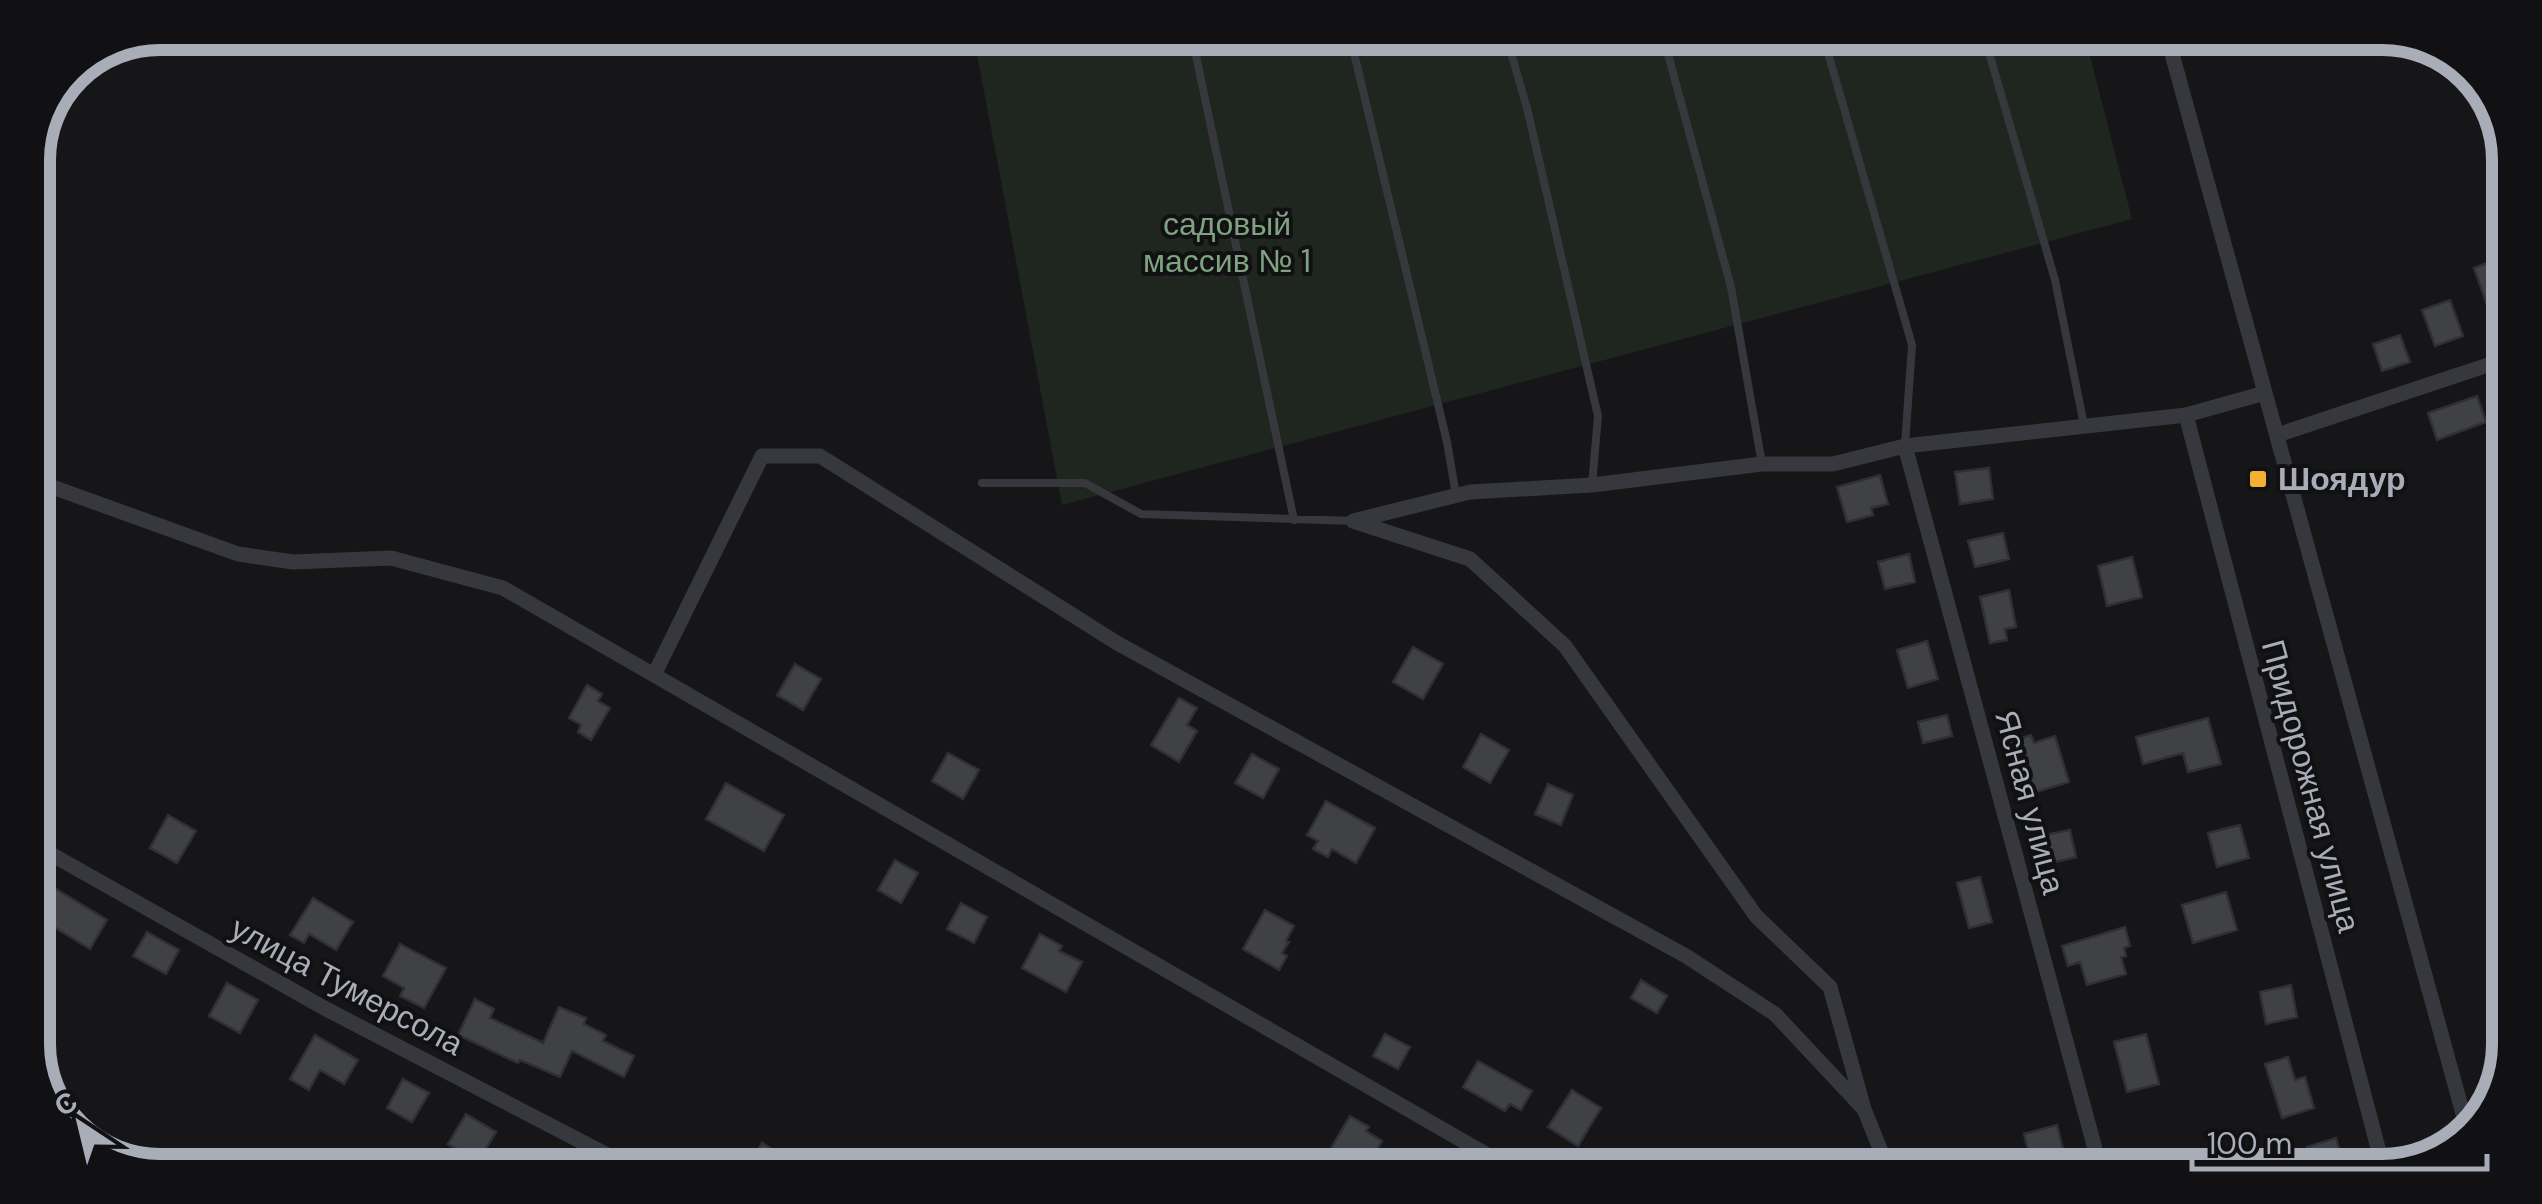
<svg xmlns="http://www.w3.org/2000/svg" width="2542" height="1204" viewBox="0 0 2542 1204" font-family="'DM Sans',sans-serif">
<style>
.green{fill:#1e261f}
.building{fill:#404145;stroke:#303034;stroke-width:2.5}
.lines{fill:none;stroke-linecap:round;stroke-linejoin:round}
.lane{stroke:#37383d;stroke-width:8}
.street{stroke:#37383d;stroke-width:15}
.poi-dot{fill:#f2b134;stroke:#111113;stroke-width:4}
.labels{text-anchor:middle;stroke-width:8;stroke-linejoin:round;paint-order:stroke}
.park-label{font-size:32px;fill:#7fa381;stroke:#111113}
.poi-label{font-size:32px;font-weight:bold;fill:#a8adb8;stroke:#111113;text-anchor:start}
.street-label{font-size:32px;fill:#a8adb8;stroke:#111113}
.rim{fill:none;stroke:#a8adb8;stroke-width:12}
</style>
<rect width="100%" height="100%" fill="#161618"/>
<path class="green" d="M973 33H2084L2132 219 1062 505Z"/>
<path class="building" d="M2508 255 2507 307 2490 313 2474 268Z
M2450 300 2463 336 2435 346 2422 310Z
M2400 335 2410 362 2382 371 2373 344Z
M2477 396 2486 422 2437 440 2428 413Z
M1989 468 1993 499 1960 504 1955 472Z
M1880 475 1888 504 1871 508 1873 515 1847 522 1837 487Z
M2003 533 2009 559 1975 567 1968 541Z
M1909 554 1915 582 1885 589 1878 562Z
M2132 557 2142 597 2107 606 2098 566Z
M2009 590 2016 627 2005 629 2007 640 1990 643 1980 597Z
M1927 641 1938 679 1908 688 1897 650Z
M1413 647 1443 664 1423 699 1393 682Z
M795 664 821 679 803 710 777 695Z
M587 685 602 694 598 701 610 708 591 740 578 732 581 725 569 718Z
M1179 698 1197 708 1187 725 1197 731 1179 762 1151 745Z
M1947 715 1952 736 1923 743 1918 722Z
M2208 718 2221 764 2188 772 2183 753 2143 764 2136 737Z
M1481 734 1509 750 1490 783 1463 767Z
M2031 735 2034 743 2055 736 2069 782 2029 794 2021 766 2014 768 2006 743Z
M948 753 979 770 963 799 932 781Z
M1252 754 1279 769 1263 798 1235 783Z
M726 783 784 815 764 851 706 819Z
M1548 784 1573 795 1561 825 1535 814Z
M1326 801 1375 828 1356 863 1332 849 1328 857 1313 849 1318 841 1307 835Z
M168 815 196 831 177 863 150 848Z
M2240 825 2249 858 2217 867 2208 833Z
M2070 830 2076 857 2051 863 2045 835Z
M895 860 918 873 901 903 878 890Z
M33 875 107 920 90 949 33 914Z
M1980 877 1992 922 1969 928 1957 883Z
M2226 892 2237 930 2193 943 2182 905Z
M313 898 353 922 336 950 309 934 304 943 290 935Z
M961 903 987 917 974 943 947 929Z
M1265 910 1294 926 1286 941 1289 942 1282 953 1287 956 1279 970 1243 949Z
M2125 927 2130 946 2124 948 2126 956 2121 957 2126 974 2087 985 2080 962 2068 966 2062 946Z
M147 932 179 950 166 974 133 956Z
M1040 934 1062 946 1059 951 1082 962 1066 992 1022 968Z
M400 944 446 968 424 1008 400 996 404 988 383 976Z
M1641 980 1667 996 1657 1013 1631 998Z
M227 983 258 1000 240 1033 209 1016Z
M2291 985 2297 1017 2266 1024 2260 992Z
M475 999 494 1009 490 1018 543 1043 559 1007 586 1018 584 1024 606 1035 603 1041 634 1056 624 1077 572 1051 560 1077 520 1060 518 1063 458 1035Z
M1385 1034 1410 1047 1398 1069 1373 1056Z
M2146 1034 2159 1084 2127 1092 2114 1042Z
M315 1035 358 1060 344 1084 320 1070 309 1090 290 1079Z
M2288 1057 2295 1080 2305 1077 2314 1108 2282 1118 2265 1064Z
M1478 1061 1532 1091 1521 1110 1510 1104 1505 1111 1463 1087Z
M403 1079 429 1093 412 1122 387 1108Z
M1572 1090 1601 1108 1578 1146 1548 1127Z
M466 1114 496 1132 478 1162 448 1144Z
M1350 1116 1369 1127 1366 1131 1382 1141 1366 1168 1331 1148Z
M2057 1125 2063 1149 2030 1158 2024 1134Z
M2336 1138 2346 1172H2314L2307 1147Z
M762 1143 810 1172H746Z"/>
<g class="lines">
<path class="lane" d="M1191 32 1294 520
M1349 32 1447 442 1456 495
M1505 32 1527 108 1598 416 1592 485
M1662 32 1731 287 1762 464
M1822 32 1912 345 1905 445
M1983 32 2055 280 2084 425
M982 483H1085L1141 514 1353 521"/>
<path class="street" d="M2166 32 2468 1132
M2186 415 2384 1171
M2277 435 2506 359
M1905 446 2101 1171
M33 480 238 554 293 562 391 558 503 588 1515 1171
M654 675 762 456H820L1117 643 1686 956 1775 1014 1864 1109 1889 1171
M2502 705 2495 680 2502 679
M33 844 326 1009 638 1171
M1864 1109 1830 987 1756 916 1565 646 1470 559 1353 521 1470 492 1592 485 1762 464H1833L1905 446 2186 415 2265 393"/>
</g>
<rect class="poi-dot" x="2248" y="469" width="20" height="20" rx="5"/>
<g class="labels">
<g class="park-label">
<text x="1227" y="235">садовый<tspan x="1227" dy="37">массив № 1</tspan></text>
</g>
<g class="poi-label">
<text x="2278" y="490">Шоядур</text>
</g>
<g class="street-label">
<text transform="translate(2311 786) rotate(75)" y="11">Придорожная улица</text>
<text transform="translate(2030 802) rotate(75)" y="11">Ясная улица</text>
<text transform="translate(347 986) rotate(28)" y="11">улица Тумерсола</text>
</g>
</g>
<path d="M0 0H2542V1204H0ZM160 50H2382A110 110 0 0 1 2492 160V1044A110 110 0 0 1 2382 1154H160A110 110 0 0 1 50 1044V160A110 110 0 0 1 160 50Z" fill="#111113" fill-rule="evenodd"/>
<path class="rim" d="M160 50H2382A110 110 0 0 1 2492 160V1044A110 110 0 0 1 2382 1154H160A110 110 0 0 1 50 1044V160A110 110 0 0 1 160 50Z"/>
<g transform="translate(80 1124) rotate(325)" stroke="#111113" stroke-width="8" paint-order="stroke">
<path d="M0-8L18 38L0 25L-18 38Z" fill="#a8adb8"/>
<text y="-15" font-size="28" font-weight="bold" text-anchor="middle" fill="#a8adb8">С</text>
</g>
<path d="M2192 1154v15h295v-15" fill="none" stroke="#a8adb8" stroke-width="5"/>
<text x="2207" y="1154" font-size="30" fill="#a8adb8" stroke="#111113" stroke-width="8" paint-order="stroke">100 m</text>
</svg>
